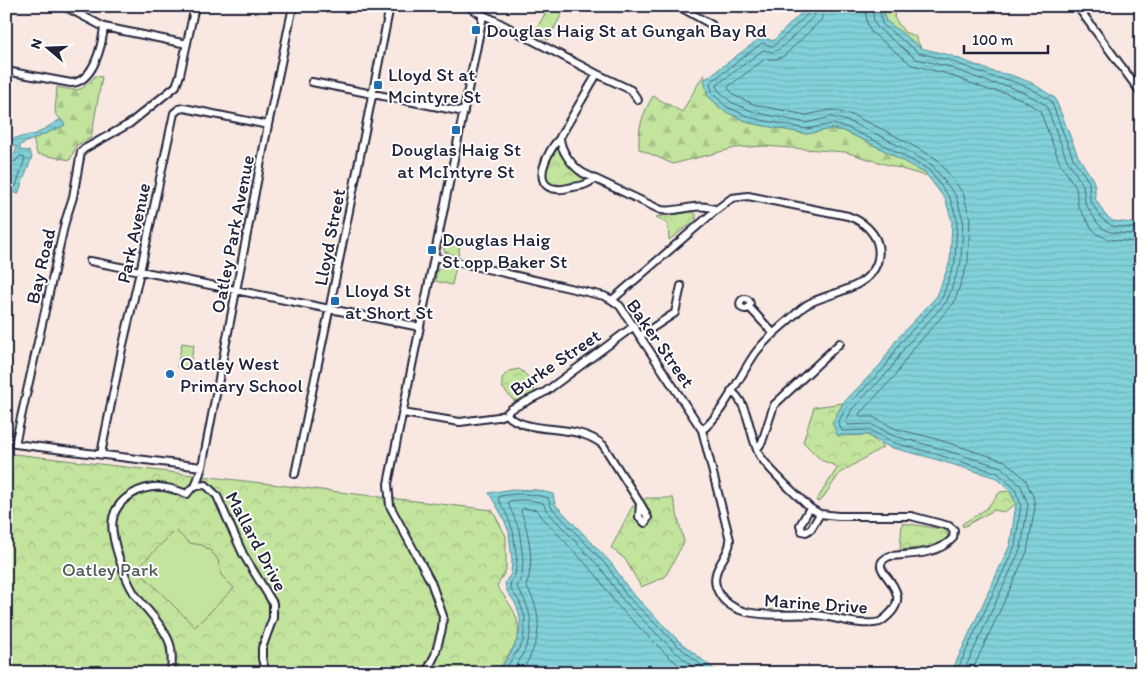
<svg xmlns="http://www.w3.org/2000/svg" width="1147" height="679" viewBox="0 0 1147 679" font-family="Itim,sans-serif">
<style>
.forest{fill:url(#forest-firs);stroke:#72836c}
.park{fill:url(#park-crowns);stroke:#72836c}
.garden{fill:#c2e49d;stroke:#72836c}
.water{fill:url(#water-rules);stroke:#5b8c99}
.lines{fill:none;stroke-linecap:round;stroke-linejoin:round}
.shore{stroke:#48687a;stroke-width:1}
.street-casing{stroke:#22223b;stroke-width:10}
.street{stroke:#fff;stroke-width:6}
.poi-dot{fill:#1f6fb2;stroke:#fff;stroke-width:2}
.labels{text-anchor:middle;stroke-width:4;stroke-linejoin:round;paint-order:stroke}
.poi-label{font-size:19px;fill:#22223b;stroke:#fff;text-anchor:start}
.street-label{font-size:19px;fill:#22223b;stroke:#fff}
.park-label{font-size:19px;fill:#525c58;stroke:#fff}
</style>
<defs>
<pattern id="forest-firs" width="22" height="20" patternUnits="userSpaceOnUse" patternTransform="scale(1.25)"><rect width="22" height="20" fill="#c2e49d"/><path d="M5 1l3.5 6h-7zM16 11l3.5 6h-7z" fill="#a6c388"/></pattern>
<pattern id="park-crowns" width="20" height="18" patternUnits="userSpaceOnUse" patternTransform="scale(1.25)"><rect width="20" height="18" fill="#c2e49d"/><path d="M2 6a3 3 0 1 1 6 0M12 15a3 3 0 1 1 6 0" fill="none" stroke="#a6c388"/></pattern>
<pattern id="water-rules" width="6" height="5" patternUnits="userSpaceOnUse" patternTransform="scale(1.25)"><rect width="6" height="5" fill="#81d2d8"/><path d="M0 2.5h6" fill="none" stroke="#6fb4ba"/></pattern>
</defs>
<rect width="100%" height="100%" fill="#f8e8e1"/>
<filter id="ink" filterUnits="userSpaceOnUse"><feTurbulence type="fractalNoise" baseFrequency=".02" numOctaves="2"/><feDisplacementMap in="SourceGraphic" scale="10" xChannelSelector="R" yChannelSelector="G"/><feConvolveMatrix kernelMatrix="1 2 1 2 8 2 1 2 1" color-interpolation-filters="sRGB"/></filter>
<g filter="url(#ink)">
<path class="forest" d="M883 6H897L894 17 904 32 915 36 921 48 885 20Z
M704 74 708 96 724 111 750 123 807 134 831 129 844 131 880 148 926 174 925 176 845 152 764 146 735 148 673 164 639 149C638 127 642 115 653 96L682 112Z
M95 76 102 77 91 138 77 145 70 160 37 154 33 139 65 125 55 113 57 87C77 91 81 93 95 76Z"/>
<path class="park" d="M549 6H566L548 40 532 31 536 30Z
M559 149 574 170 586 179 585 182C574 184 558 190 549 183 538 175 551 153 559 149Z
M691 212 696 214V220L669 240 668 224 656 217Z
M519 369C528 375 532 381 535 392L519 403 513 400 502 387V378L509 371Z
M843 403 832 423 868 435 883 447 840 473 820 502 816 501 838 467 821 460 803 442 814 407Z
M6 453 492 510 506 536V570L497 586C509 604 526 621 515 644 511 653 504 658 501 668H497L493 673H6Z
M1010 491 1016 504 1004 512 994 510 963 527 962 524 986 509 1000 492Z
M646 498H673L684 542 665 577 641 587 625 559 611 548 632 507Z
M902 523 942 529 947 531 948 537 935 546 900 550Z"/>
<path class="garden" d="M444 236 461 239 458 256 445 252 442 245Z
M446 265 456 266 452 285 435 281 437 270Z
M182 343 194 345 189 370 177 367Z
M175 530 189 543 202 545 211 551 218 560 221 575 234 588 195 627 137 569Z"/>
<path class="water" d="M808 6H883L885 20 921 48 949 55 994 72 1011 75 1032 83 1055 98 1078 156 1093 180 1095 187V198L1105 215 1113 221 1141 224V673H951L1010 545 1016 504 1010 491 997 478 928 457 889 447 868 435 838 436 832 423 843 403 881 364 896 340 937 296 950 261 952 221 945 199 926 174 880 148 844 131 831 129 807 134 750 123 724 111 708 96 704 80 762 37 773 41Z
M61 119 65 125 20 145V150L29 151 32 157 18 194 6 189V171L9 159C14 156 17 152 16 146H6V140L36 134Z
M512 489 537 490 553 494 555 504 612 564 630 591 680 642 719 673H497C512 653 529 628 515 603 510 594 506 594 505 582L511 574 512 561 509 532 503 517 489 493Z"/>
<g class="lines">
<path class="shore" d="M811 6 810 12 776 44 772 46 762 43 711 82 710 84 713 94 727 107 752 118 806 129 832 124 846 127 882 144 929 170 950 198 957 220 955 262 942 298 900 343 885 367 847 406 838 423 842 431 870 430 891 442 929 452 998 473 1015 489 1021 505 1015 546 956 673
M818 6 814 16 780 49 773 52 763 50 718 84 717 87 718 90 731 102 754 112 806 123 831 117 848 121 885 138 932 165 956 196 963 220 961 262 947 301 905 347 889 371 852 409 846 422 848 425 871 424 894 436 931 446 1001 467 1021 486 1028 505 1021 548 963 673
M825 6 824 13 821 20 784 56 776 59H765L729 86 728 88 735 96 756 105 806 115 831 110 852 115 888 132 937 159 963 193 970 219 968 262 954 303 911 351 895 376 859 414 861 417H873L896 429 933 438 1005 461 1025 479 1033 496 1035 507 1027 552 971 673
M865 6 867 23 871 32 912 65 944 73 989 90 1006 93 1023 100 1040 111 1060 163 1076 188 1078 206 1091 227 1097 234 1108 239 1141 243
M872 6 874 22 877 27 916 59 946 66 991 83 1008 86 1027 94 1046 105 1067 160 1083 185 1085 203 1096 221 1102 228 1110 232 1141 235
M879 6 882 24 919 53 948 60 993 77 1009 80 1030 88 1051 101 1073 158 1089 182 1090 200 1101 218 1112 226 1141 229
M6 164 16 161 20 156 25 158 16 186 6 185
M503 673 523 642 525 617 519 601 511 590 510 584 515 575 517 561 513 531 507 515 498 499 500 496C516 493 533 493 548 498L551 507 608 567 626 595 677 645 711 673
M511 673C533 642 539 620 517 587L522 576 523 559 519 529 508 503 509 501C519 499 533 500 543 503L547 511 603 571 622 599 673 650 701 673
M520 673C541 644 545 616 526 586 535 564 529 533 521 511L523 508 537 510 542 517 597 576 616 604 668 656 689 673"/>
<defs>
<path id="street" d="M64 6 104 27 187 44
M195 6 180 75 176 86 129 124 84 149 81 152 73 197 65 222 15 444 202 467
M467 6C476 11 481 15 490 18L597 74 631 90 638 100
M678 6 712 25
M1077 6 1141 93
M6 71 71 83C94 82 102 45 104 27
M597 74 560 137C560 150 572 166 583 173L661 210C679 213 698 201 716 210
M312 82 464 112
M559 139C548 150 529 187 557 189 562 190 568 188 573 187 581 186 587 185 594 179
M435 257 604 296 612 300 620 306 702 430 730 540C730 557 711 567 716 586 728 625 786 612 816 615 836 617 860 627 880 622 928 589 857 570 890 556 911 554 938 555 953 538L954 530 949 526 911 516H838L820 514 810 508C796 494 768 470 759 454 750 437 748 401 731 391
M90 261 420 327
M740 304a5 5 0 1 1 10 0a5 5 0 1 1-10 0Z
M612 300 716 210 732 198 748 196 848 216C868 223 884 240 877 263 868 289 832 292 810 303 803 306 798 312 792 317 779 329 764 340 754 355 741 374 720 418 702 430
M749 307 774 334
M640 336 675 313 681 286
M402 413 460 422 498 417 506 414 511 409 545 392 634 326
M506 414C529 437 575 421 603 445L643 508 648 518 645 523 639 517 640 503
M757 449 762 442 774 405 840 343
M101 454 122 349 140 272 174 113 179 109 184 108 268 125
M295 474 330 306 390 6
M195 487 202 467 268 125 293 6
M810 508 800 525 802 531 806 532 811 529 820 514
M171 673C172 662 173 649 168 639 160 621 145 609 134 593 127 582 123 570 119 558 111 533 105 510 132 494 151 483 167 486 187 494 191 487 198 485 206 485L217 496 243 554 273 603V618L262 648V659L266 673
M426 673 435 655 442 629 443 616 431 582 390 506 388 484 482 21V16"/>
</defs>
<use href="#street" class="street-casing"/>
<use href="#street" class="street"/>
</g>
</g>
<g class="poi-dot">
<rect x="471" y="25" width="10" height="10" rx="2.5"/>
<rect x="373" y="80" width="10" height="10" rx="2.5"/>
<rect x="451" y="125" width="10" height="10" rx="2.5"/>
<rect x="427" y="245" width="10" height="10" rx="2.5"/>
<rect x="330" y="296" width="10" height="10" rx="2.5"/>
<circle cx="170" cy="374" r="5"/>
</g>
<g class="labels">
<g class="poi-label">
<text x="486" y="37">Douglas Haig St at Gungah Bay Rd</text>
<text x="388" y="81">Lloyd St at<tspan x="388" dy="22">Mcintyre St</tspan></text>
<text x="456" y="156" text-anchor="middle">Douglas Haig St<tspan x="456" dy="22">at McIntyre St</tspan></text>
<text x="442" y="246">Douglas Haig<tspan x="442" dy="22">St opp Baker St</tspan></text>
<text x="345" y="297">Lloyd St<tspan x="345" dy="22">at Short St</tspan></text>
<text x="180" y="370">Oatley West<tspan x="180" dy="22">Primary School</tspan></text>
</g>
<g class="street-label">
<text transform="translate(133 233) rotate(-78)" y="7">Park Avenue</text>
<text transform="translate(232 234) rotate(-79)" y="7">Oatley Park Avenue</text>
<text transform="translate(329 237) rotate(-79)" y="7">Lloyd Street</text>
<text transform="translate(40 266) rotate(-77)" y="7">Bay Road</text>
<text transform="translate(661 343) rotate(55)" y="7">Baker Street</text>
<text transform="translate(555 362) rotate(-34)" y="7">Burke Street</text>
<text transform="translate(257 541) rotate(62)" y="7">Mallard Drive</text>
<text transform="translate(816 603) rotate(4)" y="7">Marine Drive</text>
</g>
<g class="park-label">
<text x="110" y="576">Oatley Park</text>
</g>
</g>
<rect width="1147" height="679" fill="none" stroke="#fff" stroke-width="25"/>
<rect x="12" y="12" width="1122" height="654" fill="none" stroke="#22223b" stroke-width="2" filter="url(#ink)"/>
<g transform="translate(48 48) rotate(289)" stroke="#ffffff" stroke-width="4" paint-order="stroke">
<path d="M0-4L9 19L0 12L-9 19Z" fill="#22223b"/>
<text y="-8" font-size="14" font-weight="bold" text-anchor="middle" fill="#22223b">N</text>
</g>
<path d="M964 45v8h84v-8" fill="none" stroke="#22223b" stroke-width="2.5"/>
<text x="972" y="45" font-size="15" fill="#22223b" stroke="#ffffff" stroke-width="4" paint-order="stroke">100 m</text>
</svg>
